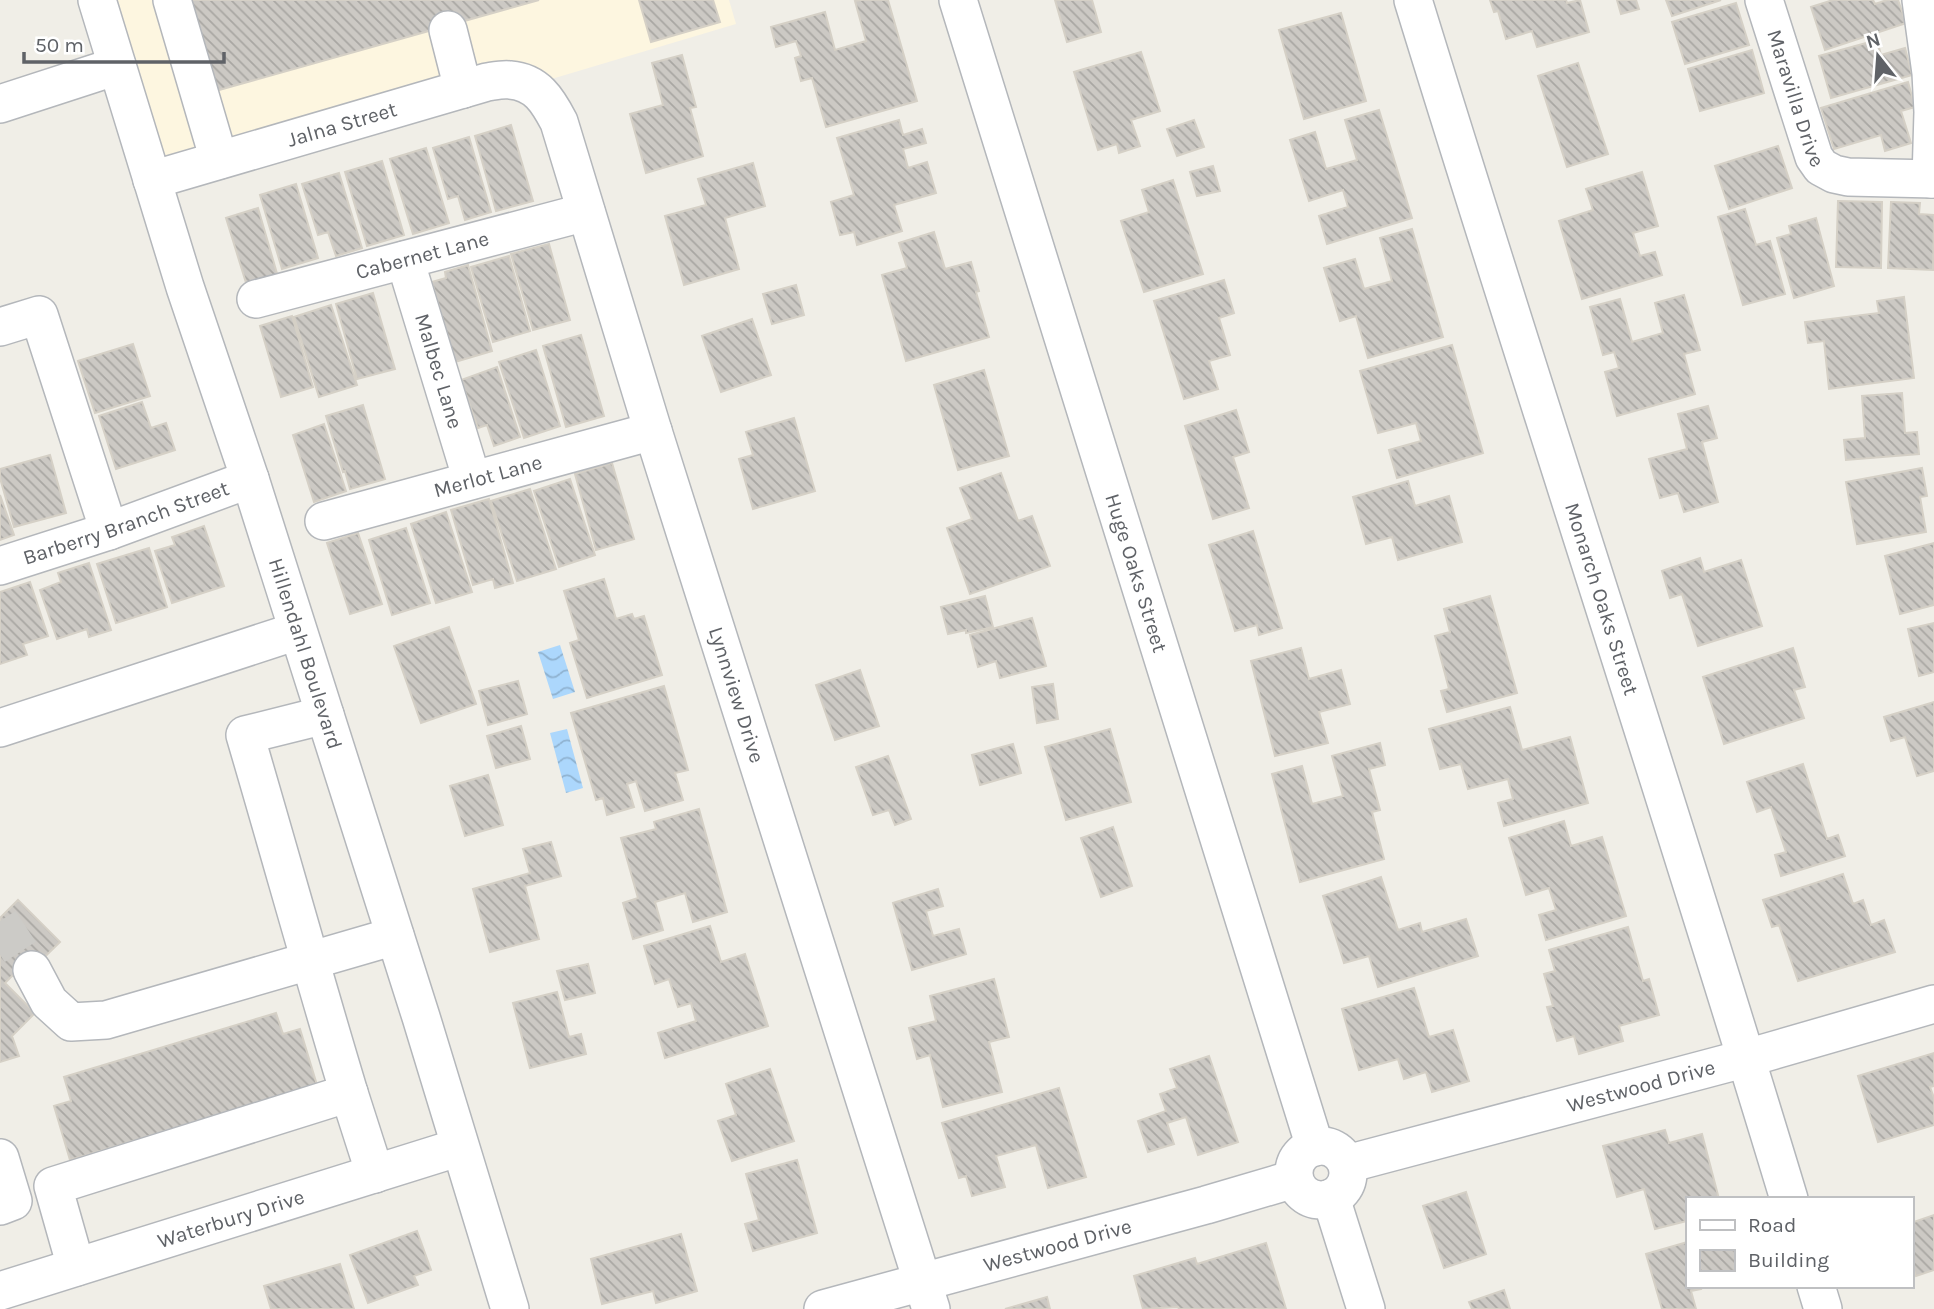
<svg xmlns="http://www.w3.org/2000/svg" width="1934" height="1309" viewBox="0 0 1934 1309" font-family="Karla,sans-serif">
<style>
.commercial{fill:#fdf6e0}
.water{fill:url(#water-waves)}
.building{fill:url(#building-back-hatch);stroke:#d5d0c6;stroke-width:2}
.lines{fill:none;stroke-linecap:round;stroke-linejoin:round}
.minor-tunnel{stroke:#cccbc7;stroke-width:37;stroke-dasharray:37 18;stroke-linecap:butt}
.minor-casing{stroke:#b4b7bb;stroke-width:40}
.minor{stroke:#fff;stroke-width:37}
.labels{text-anchor:middle;stroke-width:7;stroke-linejoin:round;paint-order:stroke}
.street-label{font-size:21px;fill:#5f6267;stroke:#fff}
</style>
<defs>
<pattern id="water-waves" width="16" height="10" patternUnits="userSpaceOnUse" patternTransform="scale(1.75)"><rect width="16" height="10" fill="#acd7fc"/><path d="M0 5q4-4 8 0t8 0" fill="none" stroke="#8fb2d0"/></pattern>
<pattern id="building-back-hatch" width="6" height="6" patternUnits="userSpaceOnUse" patternTransform="scale(1.75)"><rect width="6" height="6" fill="#ccc9c4"/><path d="M-1 5l2 2M0 0l6 6M5-1l2 2" fill="none" stroke="#a9a7a3"/></pattern>
</defs>
<rect width="100%" height="100%" fill="#f0eee7"/>
<path class="commercial" d="M118 0H729L736 24 172 192Z"/>
<path class="water" d="M560 645 575 692 553 699 538 652Z
M567 729 583 788 566 793 550 733Z"/>
<path class="building" d="M186 0H539L212 92Z
M639 0H713L720 22 651 42Z
M860 0H888L917 101 826 127 812 78 801 81 795 58 801 56 796 41 776 47 771 27 825 12 835 50 866 41 855 1Z
M1055 0H1092L1101 32 1067 42Z
M1490 0H1566L1567 3 1580 0 1589 32 1537 47 1532 31 1506 39 1498 11 1494 12Z
M1617 0H1636L1639 9 1621 14Z
M1666 0H1721L1672 16Z
M1833 0H1873L1875 4 1887 0H1898L1906 23 1825 50 1811 7Z
M1736 3 1749 45 1685 64 1672 22Z
M1341 13 1366 101 1304 119 1279 30Z
M1877 40 1881 55 1905 48 1912 75 1831 98 1819 56Z
M1752 50 1764 93 1700 111 1688 69Z
M1141 52 1160 111 1131 120 1140 146 1119 153 1117 144 1098 150 1074 72Z
M682 55 696 107 690 108 703 156 646 173 630 114 663 105 652 63Z
M1578 63 1608 154 1567 167 1538 76Z
M1908 82 1915 107 1901 111 1911 143 1885 151 1881 135 1834 149 1821 108Z
M1379 110 1412 218 1327 244 1319 216 1348 207 1343 190 1309 201 1290 140 1315 132 1326 169 1357 160 1345 120Z
M899 120 903 135 922 129 926 143 903 149 908 168 927 162 936 193 894 205 902 231 857 245 854 232 840 235 831 202 854 195 837 138Z
M1194 120 1204 147 1177 156 1167 129Z
M511 125 533 201 496 211 475 136Z
M469 137 491 212 465 220 458 196 448 199 433 148Z
M1778 146 1792 188 1729 209 1715 166Z
M426 148 449 223 413 234 390 159Z
M382 161 404 235 367 246 345 172Z
M753 163 765 206 725 218 739 269 684 285 665 216 706 205 698 179Z
M1213 166 1220 191 1197 196 1190 172Z
M1642 172 1658 226 1633 233 1640 256 1655 252 1662 275 1582 299 1559 221 1593 210 1586 189Z
M339 173 362 248 336 256 328 232 318 235 302 184Z
M1173 180 1203 274 1144 292 1121 221 1149 212 1142 190Z
M296 184 318 258 282 269 260 195Z
M1838 201 1882 202 1881 268 1836 267Z
M1891 202 1920 203 1919 214 1934 215 1933 270 1888 268Z
M258 208 278 277 247 286 226 218Z
M1745 209 1756 245 1770 241 1785 294 1743 305 1718 217Z
M1816 218 1834 286 1794 298 1777 238 1791 234 1789 226Z
M1412 229 1443 337 1368 358 1356 316 1340 321 1324 268 1355 259 1364 289 1392 281 1380 238Z
M934 232 945 269 971 262 979 291 976 292 989 337 906 361 882 275 907 268 899 243Z
M549 244 570 320 533 330 511 254Z
M509 256 530 331 493 342 471 267Z
M468 265 492 351 455 362 432 282 446 278 445 272Z
M1224 280 1234 313 1219 318 1230 355 1209 361 1218 389 1184 399 1154 301Z
M796 285 804 315 772 324 763 294Z
M373 293 395 369 357 379 336 304Z
M1684 295 1700 350 1684 354 1695 394 1617 416 1605 372 1619 368 1614 352 1603 355 1590 307 1620 299 1632 342 1663 333 1655 303Z
M1904 297 1914 378 1829 389 1824 341 1808 343 1805 322 1879 313 1877 301Z
M331 305 357 385 319 397 294 317Z
M292 316 313 387 281 397 260 326Z
M752 319 771 375 721 392 702 336Z
M581 335 604 416 566 427 543 346Z
M133 344 150 396 95 413 78 361Z
M1452 345 1483 453 1397 478 1389 450 1421 441 1416 423 1378 433 1360 371Z
M536 350 560 426 524 438 499 362Z
M497 367 520 437 494 446 487 425 478 428 461 380Z
M984 370 1009 456 958 470 934 385Z
M1902 393 1905 433 1917 432 1919 454 1846 460 1844 440 1865 438 1862 396Z
M142 402 151 428 166 423 175 450 116 469 99 416Z
M363 405 385 479 350 489 345 471 343 472 326 416Z
M1708 406 1717 438 1702 442 1718 502 1684 512 1678 493 1660 498 1649 459 1687 449 1678 414Z
M1236 410 1249 452 1233 457 1249 508 1213 519 1185 426Z
M794 418 815 491 753 509 739 459 753 455 746 432Z
M324 424 346 491 314 502 293 435Z
M50 455 66 513 14 527 0 478V469Z
M612 463 634 539 596 550 575 474Z
M1922 468 1927 496 1920 497 1926 532 1857 544 1846 482Z
M1001 473 1018 521 1032 516 1050 566 970 594 947 528 972 519 960 488Z
M570 479 595 555 559 567 534 491Z
M1408 481 1415 506 1449 496 1462 542 1398 560 1392 537 1366 544 1353 497Z
M530 489 556 569 517 581 491 501Z
M0 495 14 535 0 540Z
M489 499 513 583 495 588 493 579 473 585 451 510Z
M446 512 472 592 436 603 411 524Z
M204 526 224 586 172 603 155 551 175 545 172 537Z
M406 528 430 603 392 615 369 540Z
M1253 531 1282 628 1259 635 1257 625 1235 631 1209 545Z
M358 533 382 604 350 614 327 543Z
M1934 543V605L1900 614 1885 556Z
M149 548 167 607 116 623 97 564Z
M1700 558 1704 572 1741 560 1762 626 1698 646 1682 594 1670 598 1662 571Z
M89 563 111 630 89 637 87 629 57 639 40 590 61 582 58 573Z
M604 579 616 619 632 614 634 619 644 616 662 675 587 698 570 643 579 640 564 591Z
M30 582 48 636 23 644 27 655 0 664V592Z
M985 596 993 627 966 633V630L948 634 941 607Z
M1490 596 1517 693 1447 712 1441 691 1449 689 1435 636 1450 632 1444 609Z
M1032 618 1046 666 1000 678 996 661 978 667 970 635Z
M1934 623V672L1919 676 1908 629Z
M449 627 476 704 421 723 394 646Z
M1301 648 1309 679 1341 670 1350 704 1319 712 1328 743 1275 756 1251 661Z
M1793 648 1805 687 1794 690 1804 718 1724 744 1703 677Z
M860 670 879 726 835 740 816 685Z
M518 681 527 714 488 725 479 691Z
M1053 684 1058 719 1037 723 1032 687Z
M664 686 688 770 675 773 683 800 645 811 636 781 627 784 634 807 607 815 603 798 596 800 571 713Z
M1934 702V771L1917 776 1905 737 1891 741 1884 717Z
M1510 707 1522 750 1570 737 1588 803 1504 826 1498 803 1513 799 1508 779 1468 789 1461 764 1440 769 1429 729Z
M521 726 530 759 496 768 487 736Z
M1110 729 1131 802 1066 820 1045 747Z
M1380 743 1385 765 1369 769 1380 810 1372 812 1384 859 1300 882 1272 774 1302 766 1312 804 1343 796 1332 756Z
M1013 744 1021 773 980 785 972 755Z
M888 756 911 819 895 825 889 810 873 815 856 767Z
M1803 764 1827 839 1838 835 1845 856 1781 876 1775 855 1786 852 1771 807 1757 812 1747 782Z
M488 775 503 825 465 836 450 786Z
M699 809 727 912 693 922 685 893 655 902 663 930 633 939 623 903 638 898 621 838 656 829 654 822Z
M1564 821 1571 846 1602 837 1626 916 1546 940 1539 915 1556 910 1549 888 1526 895 1509 838Z
M1113 827 1132 886 1101 897 1081 838Z
M551 842 561 876 525 886 539 939 490 952 473 889 530 873 523 849Z
M1843 874 1853 904 1863 900 1871 925 1884 920 1895 952 1798 981 1779 925 1772 927 1763 900Z
M1381 877 1398 930 1420 923 1422 932 1466 919 1478 956 1378 987 1369 956 1344 963 1323 896Z
M938 889 943 906 926 911 933 936 959 929 966 954 912 970 893 903Z
M18 900 60 942 20 981 13 975 5 983 35 1013 12 1036 19 1056 0 1062V918Z
M710 926 721 962 745 954 768 1026 665 1058 658 1033 696 1021 691 1003 678 1007 669 979 655 984 644 946Z
M1628 927 1643 981 1649 979 1659 1015 1619 1026 1623 1041 1579 1054 1574 1036 1557 1041 1547 1007 1553 1006 1544 974 1555 971 1549 950Z
M588 964 595 993 565 1000 557 971Z
M994 979 1009 1037 989 1042 1002 1092 943 1107 930 1055 917 1059 909 1028 936 1021 930 996Z
M1414 988 1429 1037 1453 1030 1469 1081 1432 1092 1426 1072 1404 1079 1398 1059 1359 1070 1342 1009Z
M557 992 569 1037 581 1034 586 1054 530 1068 513 1003Z
M276 1013 283 1034 300 1029 317 1085 70 1160 54 1106 71 1101 64 1077Z
M1934 1053V1086L1930 1087 1934 1098V1125L1878 1142 1858 1076Z
M1209 1056 1238 1142 1198 1155 1186 1117 1167 1123 1174 1144 1148 1152 1138 1121 1166 1111 1160 1094 1177 1088 1170 1069Z
M770 1069 794 1141 732 1161 718 1121 736 1115 726 1084Z
M1059 1088 1086 1177 1048 1188 1036 1145 996 1156 1005 1187 972 1196 966 1176 959 1178 942 1123Z
M1665 1130 1669 1143 1702 1134 1719 1199H1687V1221L1655 1229 1644 1189 1617 1197 1603 1146Z
M797 1160 817 1233 753 1251 745 1224 759 1220 746 1174Z
M1466 1192 1486 1254 1444 1268 1423 1206Z
M1934 1215V1270L1916 1276 1911 1262V1223Z
M417 1231 431 1270 414 1276 418 1285 368 1303 350 1255Z
M681 1234 697 1291 656 1303 653 1291 602 1304 591 1259Z
M1687 1242V1286H1700L1701 1289 1691 1291 1696 1309H1662L1646 1254Z
M1266 1243 1286 1309H1179L1178 1307 1143 1309 1134 1276 1195 1258 1197 1264Z
M340 1264 354 1309H271L264 1286Z
M1504 1290 1510 1309H1472L1469 1302Z
M1047 1297 1050 1309H1005Z"/>
<g class="lines">
<path class="minor-tunnel" d="M0 921 32 970"/>
<defs>
<g id="minor">
<path id="s1" d="M97 0 185 287 250 479 421 1017 510 1309"/>
<path d="M172 0 219 160"/>
<path id="s2" d="M958 0 1315 1147"/>
<path id="s3" d="M1413 0C1536 400 1668 798 1789 1199"/>
<path id="s4" d="M1764 0 1814 157 1821 167 1834 174 1848 177 1934 179"/>
<path d="M1921 0 1931 73 1933 112 1931 179"/>
<path d="M448 30 463 89"/>
<path d="M0 104 117 66"/>
<path id="s5" d="M152 180 487 82C494 81 503 79 510 80 537 82 548 101 559 122L653 431 931 1309"/>
<path id="s6" d="M405 260 472 480"/>
<path id="s7" d="M256 299 586 212"/>
<path d="M0 327 39 315 109 531"/>
<path id="s8" d="M324 521 653 431"/>
<path id="s9" d="M0 566 109 531 250 479"/>
<path d="M0 728 297 631"/>
<path d="M32 970 49 1002 71 1022 106 1020 395 936"/>
<path d="M349 1093 375 1174"/>
<circle cx="1321" cy="1173" r="27"/>
<path d="M0 1158 13 1201 0 1206"/>
<path id="s10" d="M1347 1164 1747 1058 1934 1004"/>
<path d="M1331 1198 1366 1309"/>
<path d="M76 1267 53 1186 349 1093C313 974 280 854 245 735L325 715"/>
<path d="M1816 1286 1823 1309"/>
<path id="s11" d="M0 1291 460 1147"/>
<path id="s12" d="M823 1309 1206 1205 1294 1179"/>
</g>
</defs>
<use href="#minor" class="minor-casing"/>
<use href="#minor" class="minor"/>
</g>
<g class="labels">
<g class="street-label">
<text dy="7" stroke="none"><textPath href="#s4" startOffset="103">Maravilla Drive</textPath></text>
<text dy="7" stroke="none"><textPath href="#s5" startOffset="198">Jalna Street</textPath></text>
<text dy="7" stroke="none"><textPath href="#s7" startOffset="172">Cabernet Lane</textPath></text>
<text dy="7" stroke="none"><textPath href="#s6" startOffset="116">Malbec Lane</textPath></text>
<text dy="7" stroke="none"><textPath href="#s8" startOffset="170">Merlot Lane</textPath></text>
<text dy="7" stroke="none"><textPath href="#s9" startOffset="133">Barberry Branch Street</textPath></text>
<text dy="7" stroke="none"><textPath href="#s2" startOffset="600">Huge Oaks Street</textPath></text>
<text dy="7" stroke="none"><textPath href="#s3" startOffset="628">Monarch Oaks Street</textPath></text>
<text dy="7" stroke="none"><textPath href="#s1" startOffset="686">Hillendahl Boulevard</textPath></text>
<text dy="7" stroke="none"><textPath href="#s5" startOffset="1040">Lynnview Drive</textPath></text>
<text dy="7" stroke="none"><textPath href="#s10" startOffset="304">Westwood Drive</textPath></text>
<text dy="7" stroke="none"><textPath href="#s11" startOffset="242">Waterbury Drive</textPath></text>
<text dy="7" stroke="none"><textPath href="#s12" startOffset="243">Westwood Drive</textPath></text>
</g>
</g>
<rect x="1686" y="1197" width="228" height="91" fill="#ffffff" stroke="#bfc0c2" stroke-width="2"/>
<rect x="1700" y="1220" width="35" height="10" fill="#ffffff" stroke="#bfc0c2" stroke-width="2"/>
<text x="1748" y="1232" font-size="21" fill="#5f6267">Road</text>
<rect x="1700" y="1250" width="35" height="21" fill="url(#building-back-hatch)" stroke="#bfc0c2" stroke-width="2"/>
<text x="1748" y="1267" font-size="21" fill="#5f6267">Building</text>
<g transform="translate(1878 56) rotate(343)" stroke="#ffffff" stroke-width="5" paint-order="stroke">
<path d="M0-5L12 26L0 18L-12 26Z" fill="#5f6267"/>
<text y="-10" font-size="19" font-weight="bold" text-anchor="middle" fill="#5f6267">N</text>
</g>
<path d="M24 52v10h200v-10" fill="none" stroke="#5f6267" stroke-width="3.5"/>
<text x="35" y="52" font-size="21" fill="#5f6267" stroke="#ffffff" stroke-width="5" paint-order="stroke">50 m</text>
</svg>
